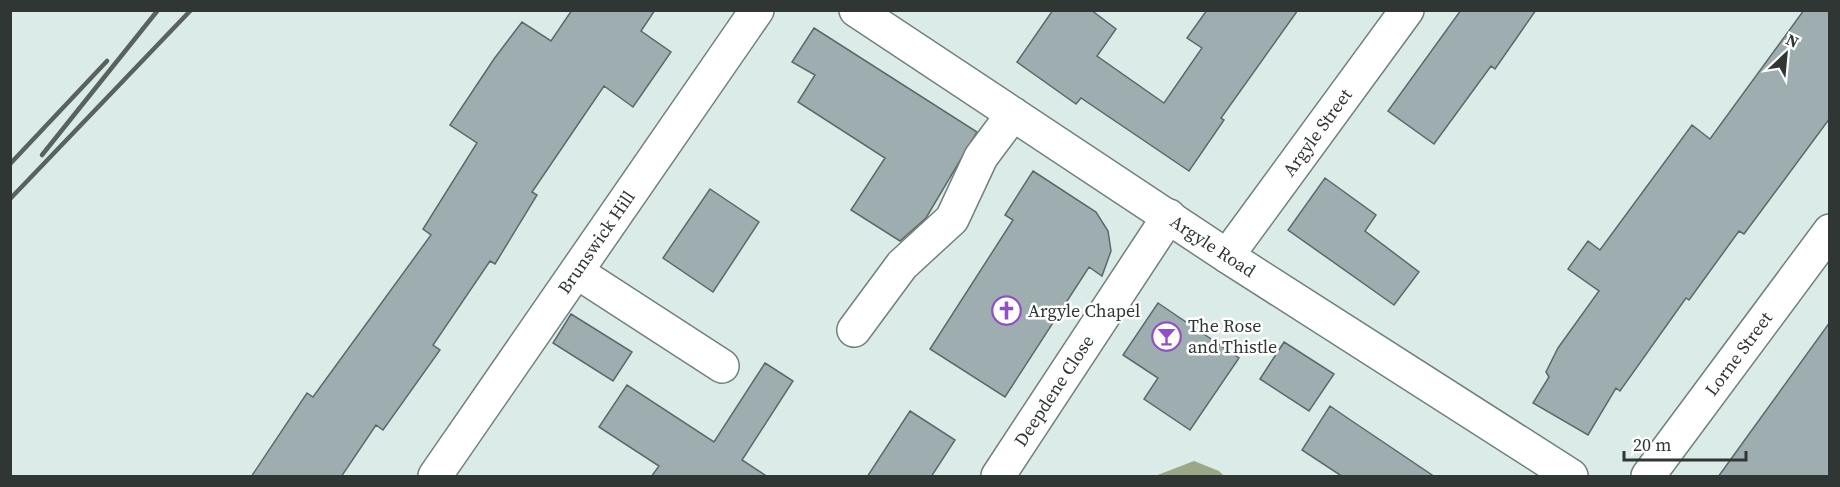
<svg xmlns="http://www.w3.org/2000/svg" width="1840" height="487" viewBox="0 0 1840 487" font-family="'Source Serif 4',serif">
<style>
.forest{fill:#9aa887}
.building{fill:#9eaeb0;stroke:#5a696a;stroke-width:1.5}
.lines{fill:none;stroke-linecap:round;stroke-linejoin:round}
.minor-casing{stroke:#71807c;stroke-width:36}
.minor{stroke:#fff;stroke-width:33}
.rail{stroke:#5a6260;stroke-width:4.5}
.labels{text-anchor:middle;stroke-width:5;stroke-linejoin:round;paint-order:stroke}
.street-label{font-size:18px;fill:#303634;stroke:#fff}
.poi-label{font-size:18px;fill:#303634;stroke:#fff;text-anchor:start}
</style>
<rect width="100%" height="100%" fill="#dbebe7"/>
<path class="forest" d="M1194 461 1219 471 1224 476H1155Z"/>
<path class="building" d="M572 10H655L641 31 671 52 633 107 604 86 532 192 537 195 495 264 490 261 433 345 440 350 383 430 376 425 341 477H251L307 393 313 397 431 235 423 229 477 143 450 125 494 59 522 22 551 41Z
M1053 10H1091L1116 29 1097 56 1164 103 1202 48 1187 38 1207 10H1298L1221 118 1224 120 1189 171 1081 98 1076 104 1017 62Z
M1461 10H1536L1495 69 1491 66 1434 144 1388 111Z
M1804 10H1830V118L1744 234 1739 231 1689 300 1686 298 1620 391 1616 388 1588 435 1533 403 1549 377 1546 372 1558 348 1599 291 1568 269 1588 241 1600 250 1692 125 1710 139Z
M814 28 977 132 926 218 900 241 851 210 885 158 798 102 815 75 792 62Z
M1033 171 1096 212 1108 231 1111 251 1102 276 1089 267 1005 397 930 349 1013 220 1005 215Z
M1325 178 1376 215 1365 231 1419 272 1394 305 1288 230Z
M710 189 759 222 713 292 663 258Z
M1158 303 1239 358 1190 430 1144 399 1158 378 1123 355Z
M571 314 632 352 613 381 553 343Z
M1830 322V477H1718L1744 441Z
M1284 342 1334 374 1309 411 1260 379Z
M765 363 793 381 742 460 768 477H651L659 466 599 427 627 385 714 442Z
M1330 406 1346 417 1435 477H1343L1302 450Z
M910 411 955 440 931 477H867Z"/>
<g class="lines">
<defs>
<g id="minor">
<path id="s1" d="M856 10 1227 256 1571 476"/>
<path id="s2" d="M1227 256 1407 10"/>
<path d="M577 272 722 366"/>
<path d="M854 330 902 265 952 219 981 157 1013 114"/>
<path id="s3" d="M435 476 757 10"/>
<path id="s4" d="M998 476 1169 216"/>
<path id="s5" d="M1648 476 1830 231"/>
</g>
</defs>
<use href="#minor" class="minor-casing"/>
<use href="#minor" class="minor"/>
<path class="rail" d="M42 155 158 10
M10 164 107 61
M10 199 191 10"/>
</g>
<defs>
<symbol id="church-ring" viewBox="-11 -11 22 22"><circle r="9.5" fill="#fff" stroke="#9350c5" stroke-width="1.5"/><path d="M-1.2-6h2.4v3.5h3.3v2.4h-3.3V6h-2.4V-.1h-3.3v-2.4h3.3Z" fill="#9350c5"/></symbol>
<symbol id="bar-ring" viewBox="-11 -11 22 22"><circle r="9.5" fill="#fff" stroke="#9350c5" stroke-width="1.5"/><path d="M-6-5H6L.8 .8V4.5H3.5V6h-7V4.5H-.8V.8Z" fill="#9350c5"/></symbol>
</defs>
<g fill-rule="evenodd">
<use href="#church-ring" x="990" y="294" width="33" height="33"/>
<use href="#bar-ring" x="1150" y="320" width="33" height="33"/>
</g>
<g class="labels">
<g class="street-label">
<text dy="6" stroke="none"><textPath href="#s2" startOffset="153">Argyle Street</textPath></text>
<text dy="6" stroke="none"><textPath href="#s3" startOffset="284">Brunswick Hill</textPath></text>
<text dy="6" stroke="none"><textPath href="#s1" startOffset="428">Argyle Road</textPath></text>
<text dy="6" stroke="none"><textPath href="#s5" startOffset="152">Lorne Street</textPath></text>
<text dy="6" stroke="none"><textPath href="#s4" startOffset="102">Deepdene Close</textPath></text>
</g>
<g class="poi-label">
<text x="1028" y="317">Argyle Chapel</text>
<text x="1188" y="332">The Rose<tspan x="1188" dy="21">and Thistle</tspan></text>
</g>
</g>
<rect width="1840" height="487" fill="none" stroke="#303634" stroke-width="24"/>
<g transform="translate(1786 54) rotate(26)" stroke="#ffffff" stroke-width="4.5" paint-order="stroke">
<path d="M0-4.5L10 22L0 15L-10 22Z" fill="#303634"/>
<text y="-9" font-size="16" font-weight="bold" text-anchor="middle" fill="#303634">N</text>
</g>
<path d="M1624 451v9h122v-9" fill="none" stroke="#303634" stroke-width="3"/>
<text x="1633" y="451" font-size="18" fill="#303634" stroke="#ffffff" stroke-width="4.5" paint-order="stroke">20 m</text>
</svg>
